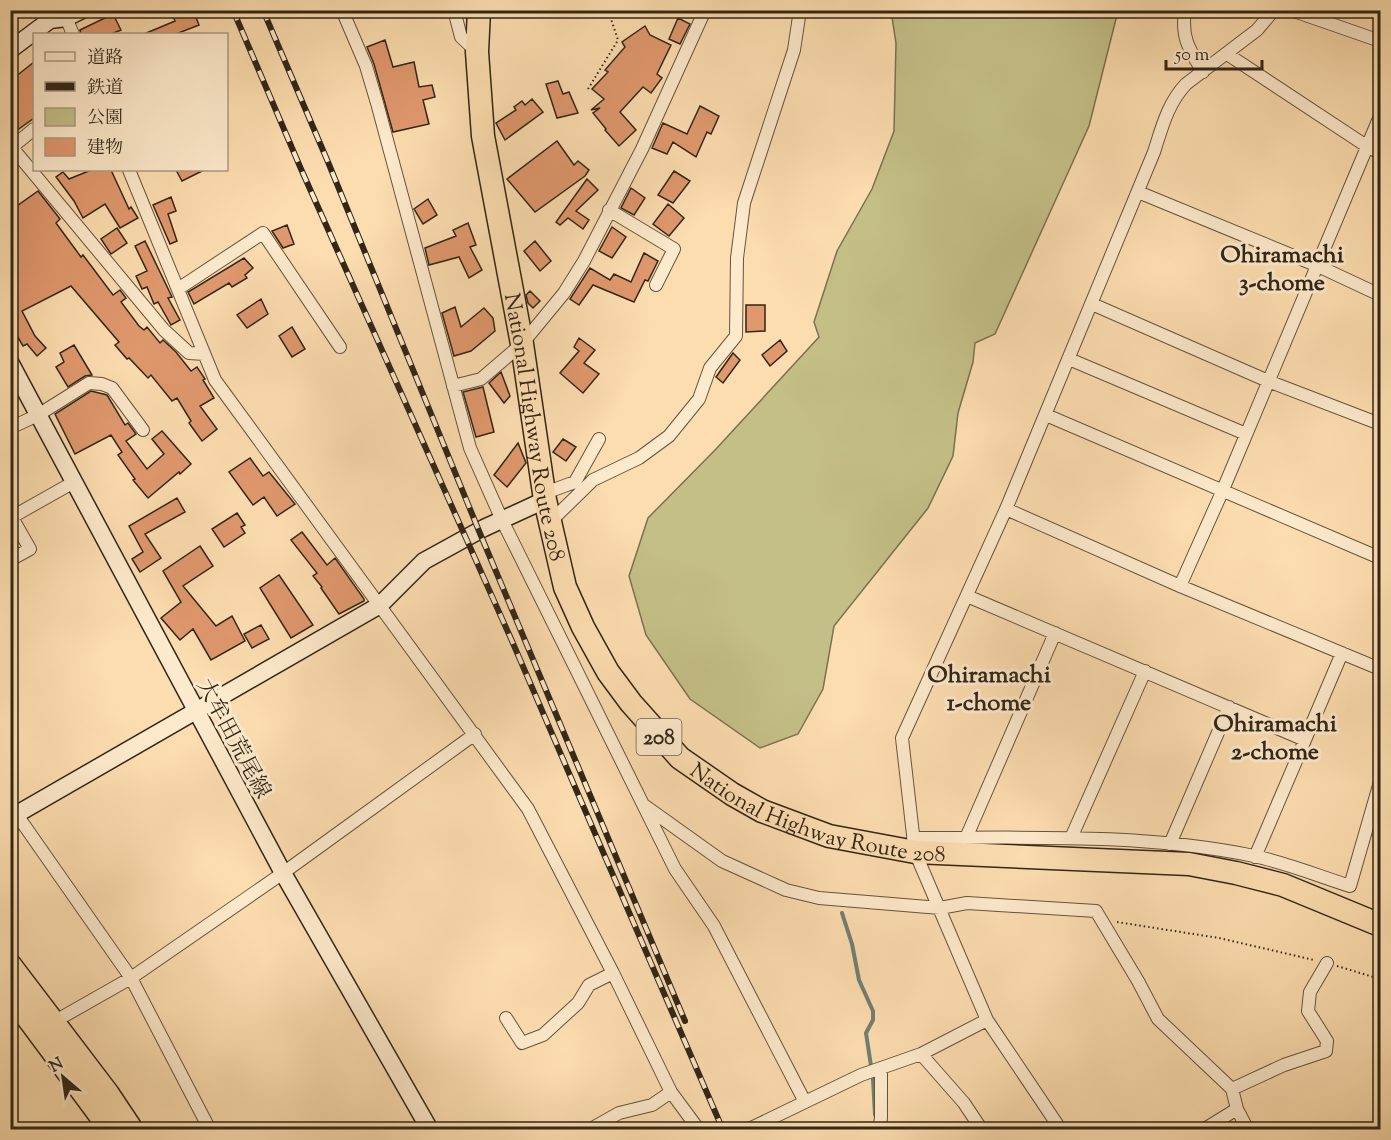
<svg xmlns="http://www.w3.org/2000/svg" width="1391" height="1140" viewBox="0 0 1391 1140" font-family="'Sorts Mill Goudy','Noto Serif JP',serif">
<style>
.green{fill:#c4bf87;stroke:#7a7250;stroke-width:1.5}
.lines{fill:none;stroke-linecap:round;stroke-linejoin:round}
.stream{stroke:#737f72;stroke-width:4}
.building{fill:#e0986d;stroke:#312618;stroke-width:1.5}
.street-casing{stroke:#64543e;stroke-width:14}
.secondary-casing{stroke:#312618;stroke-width:19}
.highway-casing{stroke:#312618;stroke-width:25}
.path{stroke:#312618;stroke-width:2;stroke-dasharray:1.5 3;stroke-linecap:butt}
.street{stroke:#fde9cb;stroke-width:12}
.secondary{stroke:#fde9cb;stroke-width:16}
.highway{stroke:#fcddaf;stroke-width:22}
.rail-casing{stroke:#312618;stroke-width:6}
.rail{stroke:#fde9cb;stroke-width:4;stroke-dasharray:11;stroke-linecap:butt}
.labels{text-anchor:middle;stroke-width:6;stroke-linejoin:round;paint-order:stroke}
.shield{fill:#fde9cb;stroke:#6e604e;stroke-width:1.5}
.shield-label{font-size:21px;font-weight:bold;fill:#312618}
.street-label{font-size:22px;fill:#312618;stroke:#fde9cb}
.neighbourhood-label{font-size:24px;font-weight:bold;fill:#312618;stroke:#fde9cb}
</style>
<rect width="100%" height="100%" fill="#fcddaf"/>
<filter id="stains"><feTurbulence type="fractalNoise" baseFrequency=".00333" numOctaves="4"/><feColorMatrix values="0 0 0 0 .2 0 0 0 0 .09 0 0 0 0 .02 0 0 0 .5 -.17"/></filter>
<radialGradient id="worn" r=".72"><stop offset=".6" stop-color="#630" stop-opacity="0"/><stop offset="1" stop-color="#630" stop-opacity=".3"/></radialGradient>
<path class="green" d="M891 11H1118L1089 126 995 334 975 343 973 362 958 413 953 456 928 508 834 626 823 689 798 734 760 748 690 699 646 635 629 576 648 518 716 449 819 337 814 322 837 251 872 189 894 131 896 43Z"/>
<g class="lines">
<path class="stream" d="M842 913 852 944 859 980 873 1011V1020L866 1033 873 1079 875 1115"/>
</g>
<path class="building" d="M180 10H189L191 16 195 15 199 25 176 34H144L175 21 172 14Z
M113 14 121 30 111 34H81L80 30Z
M678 18 690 24 680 44 669 39Z
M645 26 650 35 671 45 657 74 662 78 651 93 643 87 620 112 636 130 619 146 605 130 606 129 593 113 600 108 591 110 604 99 592 89 608 72 605 70 625 47 622 42Z
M385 40 393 67 414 62 419 87 432 85 435 97 423 100 429 124 393 132 374 64 367 47Z
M34 62V118L16 131 10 122V81Z
M558 81 563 94 569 92 578 113 557 118 546 84Z
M532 99 543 112 505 140 496 123 516 110 514 107 522 101 525 105Z
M700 106 719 116 711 134 707 132 696 157 673 142 667 154 652 148 663 123 687 134Z
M557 141 574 165 578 161 589 170 585 176 535 212 507 179Z
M91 170H111L129 209 131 207 138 218 120 228 105 204 83 218 74 201 56 177 63 172 69 179Z
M176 170H204L182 181Z
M674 171 690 181 673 203 658 195Z
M587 179 598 190 576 211 589 220 583 229 568 218 560 225 556 222Z
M631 188 645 198 634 215 621 208Z
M38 191 60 219 56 223 81 257 83 255 113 295 120 290 126 298 121 302 139 326 144 330 147 327 160 343 163 340 176 352 191 371 197 367 205 379 203 380 214 398 200 406 217 429 202 441 189 423 191 421 177 398 172 401 151 375 148 378 129 358 127 359 115 345 119 342 71 286 22 311 35 336 46 348 37 356 27 344 23 346 10 324V211Z
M171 197 176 211 168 214 177 241 170 244 153 205Z
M428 199 437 215 423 224 414 209Z
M668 204 684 218 669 236 653 224Z
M468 223 476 245 470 247 482 270 469 278 459 257 429 265 425 248 456 236 453 230Z
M287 225 294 244 283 248 272 231Z
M612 227 626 237 612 258 599 251Z
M117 228 127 243 111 254 101 239Z
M145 241 172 297 168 298 180 320 171 325 158 302 154 304 147 287 142 289 136 276 147 271 135 246Z
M535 241 551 261 540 271 524 251Z
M644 253 658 261 648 281 645 280 634 302 593 285 579 305 570 299 590 268 610 280 614 274 631 282Z
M244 258 253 268 245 275 247 278 232 287 229 283 194 304 188 292Z
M530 291 540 301 533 308 528 303 526 295Z
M261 299 268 314 247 328 237 315Z
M746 305H765V331L746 332Z
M455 307 461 327 484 308 493 318 495 331 471 351 454 356 442 313Z
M292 327 305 349 292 357 279 336Z
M579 338 595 350 584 363 599 374 583 393 560 373 579 351 574 347Z
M780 340 787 351 770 366 762 355Z
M74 345 92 375 85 376 68 387 56 367 64 362 60 353Z
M733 353 740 360 723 383 716 377Z
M501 372 510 396 504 403 489 383Z
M483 387 494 432 476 437 463 392Z
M91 391 107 395 125 425 128 423 136 434 126 441 147 469 164 454 152 439 162 431 191 464 180 474 179 472 148 498 133 480 135 479 118 455 122 452 111 435 75 454 55 414Z
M563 439 576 447 566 461 553 452Z
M518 443 526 463 507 487 494 475Z
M250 458 263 476 269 472 295 504 277 516 264 497 253 505 229 472Z
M177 498 185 512 145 534 161 558 140 572 132 559 143 552 129 526Z
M237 513 245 525 241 527 245 533 224 547 212 529Z
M302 532 327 565 335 558 364 599V601L339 614 321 588 322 587 313 576 317 573 291 540Z
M200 546 213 566 183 586 216 626 232 616 245 641 211 660 193 629 180 640 161 618 181 602 163 571Z
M279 575 313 625 291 638 260 588Z
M261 625 269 639 252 648 244 634Z"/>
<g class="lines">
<defs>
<path id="street" d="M342 10 366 66 377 103 470 448 502 520 675 869 714 926 805 1102
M454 10 461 37 476 51
M1185 10C1181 38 1189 49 1203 72
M1291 10 1380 41
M66 18 73 34
M1227 54 1368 147 1380 153
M10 145 164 330 189 353 204 354
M12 147 34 129
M129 170 215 380 528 809 613 973 671 1092 699 1130
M1138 192 1318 266 1380 295
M609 210 674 249 656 285
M178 289 263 233 340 347
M1092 304 1268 381 1380 424
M1069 359 1246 434
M453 386 481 379 522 344 564 293 584 261 642 149 705 10
M1046 415 1380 558
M10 428 38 415 89 383 102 384 112 388 143 430
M545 493 575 482 599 439
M1006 509 1180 586 1380 669
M10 514 30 549 10 560
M12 517 74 482
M550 522 593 480 639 458 669 436 699 399 710 368 736 336 737 258 744 203 794 50 800 10
M1180 586 1222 492 1380 116
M967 596 1305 740 1255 857
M1305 740 1342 653
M10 805 131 978 210 1130
M645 806 722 861 786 890 819 898 940 908 967 903 1096 911 1138 981 1158 1019 1232 1089 1237 1109 1248 1130
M913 838C1026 838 1142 833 1254 856 1286 863 1319 876 1350 886L1380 782
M966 838 1055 633
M1071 838 1145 671
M1170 844 1229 707
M506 1018 522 1043 543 1035 578 1003 589 985 613 973
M50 1024 131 978 283 873 475 734
M921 1054 964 1103 982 1130
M1232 1089 1284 1065 1326 1051 1327 1041 1308 1011 1310 992 1327 963
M589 1130 619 1113 652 1105 671 1092
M747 1130 861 1075 921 1054 987 1020
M879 1130 881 1118V1068
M1061 1130 987 1020 915 852 902 738 1006 509 1154 152C1162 127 1168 103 1186 84L1257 30 1274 10
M1203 1130 1237 1109"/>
<path id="secondary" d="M10 50 50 20 66 18 82 10
M10 362 283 873 430 1130
M10 818 380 605 424 561 484 528 545 500"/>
<g id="highway">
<path id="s1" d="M479 10 477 52 483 136 522 344 545 500 565 587 583 627 608 672 631 703 680 758 732 794 762 811 829 836 915 852 1189 864 1236 873 1283 885 1380 925"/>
<path d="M10 965 108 1094 132 1130"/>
<path d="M10 994 111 1130"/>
</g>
</defs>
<use href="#street" class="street-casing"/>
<use href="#secondary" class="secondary-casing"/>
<use href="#highway" class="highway-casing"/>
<path class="path" d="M588 89 618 40 608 10
M1117 922 1219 938 1314 960
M1337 966 1380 979"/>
<use href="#street" class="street"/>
<use href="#secondary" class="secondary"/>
<use href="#highway" class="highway"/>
<defs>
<path id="rail" d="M233 10 301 169 512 641 723 1130
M263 10 328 162 479 531 685 1021"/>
</defs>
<use href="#rail" class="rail-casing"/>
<use href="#rail" class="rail"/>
</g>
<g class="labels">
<rect class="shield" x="636.5" y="719" width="45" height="36" rx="4.5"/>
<g class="shield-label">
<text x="659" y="744">208</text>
</g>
<g class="street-label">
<text dy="8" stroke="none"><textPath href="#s1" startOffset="422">National Highway Route 208</textPath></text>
<text transform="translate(235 738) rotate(62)" y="8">大牟田荒尾線</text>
<text dy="8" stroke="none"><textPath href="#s1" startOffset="944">National Highway Route 208</textPath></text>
</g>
<g class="neighbourhood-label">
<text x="1282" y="262">Ohiramachi<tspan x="1282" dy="28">3-chome</tspan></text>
<text x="989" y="682">Ohiramachi<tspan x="989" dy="28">1-chome</tspan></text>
<text x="1275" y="731">Ohiramachi<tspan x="1275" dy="28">2-chome</tspan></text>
</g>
</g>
<rect width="1391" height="1140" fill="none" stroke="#fcddaf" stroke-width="36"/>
<rect x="12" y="12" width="1367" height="1116" fill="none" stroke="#312618" stroke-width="3"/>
<rect x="18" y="18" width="1355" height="1104" fill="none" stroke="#312618" stroke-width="1.5"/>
<rect x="33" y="33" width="195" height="138" fill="#fde9cb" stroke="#ab9b83" stroke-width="1.5"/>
<rect x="45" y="52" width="30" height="9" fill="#fde9cb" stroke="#ab9b83" stroke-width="1.5"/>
<text x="87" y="63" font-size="18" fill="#312618">道路</text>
<rect x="45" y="82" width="30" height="9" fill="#312618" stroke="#ab9b83" stroke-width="1.5"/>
<text x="87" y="93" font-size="18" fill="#312618">鉄道</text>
<rect x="45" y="108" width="30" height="18" fill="#c4bf87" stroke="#ab9b83" stroke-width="1.5"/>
<text x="87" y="123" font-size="18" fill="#312618">公園</text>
<rect x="45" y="138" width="30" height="18" fill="#e0986d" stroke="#ab9b83" stroke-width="1.5"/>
<text x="87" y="153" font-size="18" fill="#312618">建物</text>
<g transform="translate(63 1077) rotate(331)" stroke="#fde9cb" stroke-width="4.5" paint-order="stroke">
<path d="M0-4.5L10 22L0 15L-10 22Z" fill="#312618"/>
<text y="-9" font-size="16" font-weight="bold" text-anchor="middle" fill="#312618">N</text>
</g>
<path d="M1166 60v9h96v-9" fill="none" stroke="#312618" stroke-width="3"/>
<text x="1175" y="60" font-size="18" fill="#312618" stroke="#fde9cb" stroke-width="4.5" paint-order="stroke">50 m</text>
<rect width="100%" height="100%" filter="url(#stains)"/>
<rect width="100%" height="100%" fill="url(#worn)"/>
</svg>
